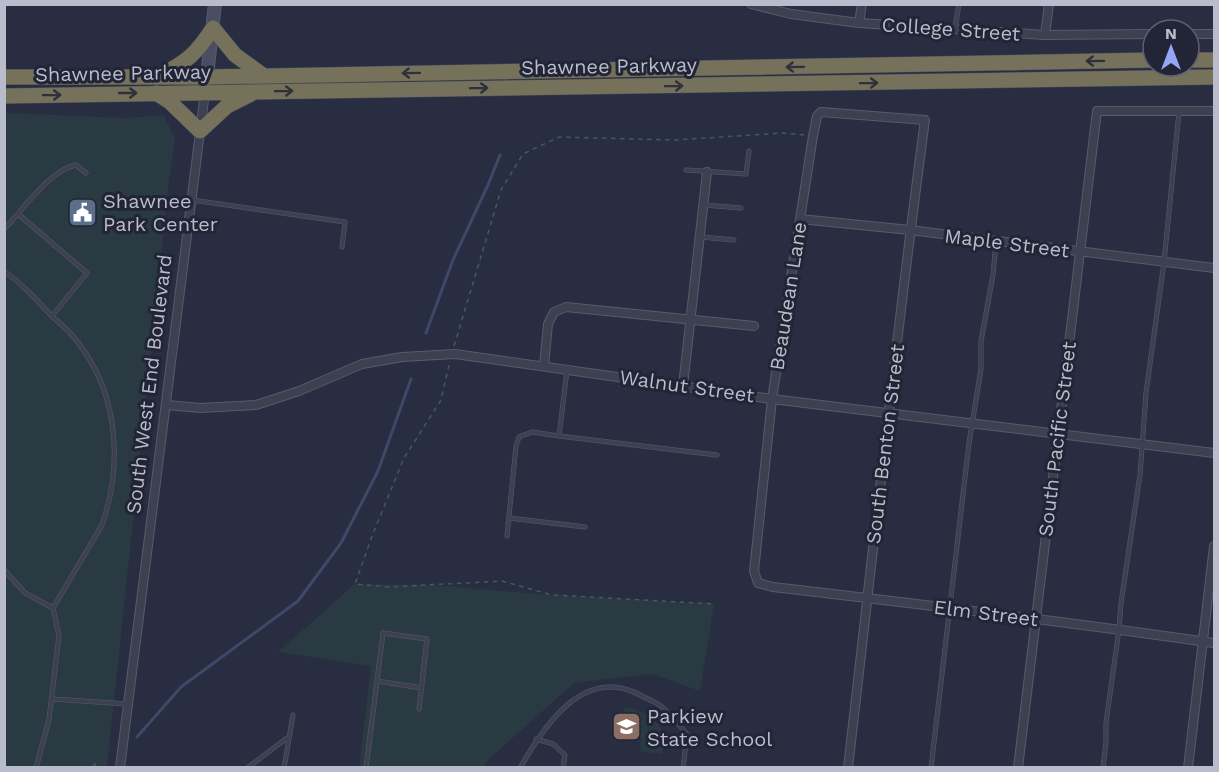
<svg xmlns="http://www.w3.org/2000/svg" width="1219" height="772" viewBox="0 0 1219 772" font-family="'Work Sans',sans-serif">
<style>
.green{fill:#2a3a42}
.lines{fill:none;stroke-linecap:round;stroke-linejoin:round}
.stream{stroke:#404768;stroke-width:3}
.lane-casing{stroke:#575b6b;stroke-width:5}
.street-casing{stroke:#575b6b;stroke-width:10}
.secondary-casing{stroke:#575b6b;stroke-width:14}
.highway-casing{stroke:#444858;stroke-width:16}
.path{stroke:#49575e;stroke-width:1.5;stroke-dasharray:4.5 4.5;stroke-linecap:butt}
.lane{stroke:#3c4050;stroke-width:4}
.street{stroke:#3c4050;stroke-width:8}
.secondary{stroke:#4b4e63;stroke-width:12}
.highway{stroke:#76715a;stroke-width:15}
.oneway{stroke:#2e303b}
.labels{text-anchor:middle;stroke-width:6;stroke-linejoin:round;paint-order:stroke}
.street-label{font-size:20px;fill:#b9bccb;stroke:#212536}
.poi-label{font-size:20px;fill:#b9bccb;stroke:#212536;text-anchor:start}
</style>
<rect width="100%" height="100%" fill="#282d41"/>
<path class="green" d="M5 113 127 118 164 115 175 140 169 180 107 767H5Z
M355 584 431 585 552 595 714 604 700 691 652 674 574 683 489 759 484 767H359L371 666 278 652Z
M624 707C640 709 658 718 663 734 665 740 663 748 662 754L640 751 641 738 621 737Z"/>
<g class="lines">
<path class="stream" d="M426 333 453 260 488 185 500 155
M137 737 181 687 298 601 341 543 378 471 411 379
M92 768 95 764"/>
<defs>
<path id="lane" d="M955 28 959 4
M686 170 746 174 749 151
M192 200 345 222 342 247
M704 205 741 208
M18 214 87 273 52 316
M4 229C22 211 51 169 76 165L86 173
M701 237 734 240
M4 271C21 283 34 297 48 312 55 320 64 326 71 334 118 387 124 461 102 525L53 608
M567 370 559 436 717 455
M509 518 585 527
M507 536 516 446 519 437 532 432 559 436
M4 570 25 593 53 608 59 636 49 719 36 768
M377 681 422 688
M52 699 128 704
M536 739 553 744 565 755 563 768
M247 768 287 738
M284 768 293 715
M366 768 383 633 427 639 419 709
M520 768C545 724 585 664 642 696 648 699 656 702 662 707 671 715 679 725 687 734L683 768
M931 768 969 443 981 369V341L993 275 996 242
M1103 768 1106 742V723L1119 629 1121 603 1140 475 1146 393 1164 262 1179 112"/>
<path id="street" d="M751 4 791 14 859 23 1045 35 1153 34
M859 23 862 4
M1189 34H1214
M1045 35 1049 4
M800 219 910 230 1214 268
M544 366 548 324 554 312 566 307 754 326
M683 386 707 172
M167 405 201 408 256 405 299 391 362 364 402 357 455 354 772 399 1214 453
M120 768 205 92
M848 768C873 552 896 335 925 120L821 112 817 116 813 136 772 399 754 571 758 583 773 587C920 604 1068 622 1214 643
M1018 768 1097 111H1214
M1188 768 1214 546"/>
<path id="secondary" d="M206 85 215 4"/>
<path id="highway" d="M1189 60H1214
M160 75C186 63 197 53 213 28L235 55 264 76
M4 77H207L1153 60
M156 93 170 102 200 131 227 106 251 94
M4 96 1214 77"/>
</defs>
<use href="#lane" class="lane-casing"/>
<use href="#street" class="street-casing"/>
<use href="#secondary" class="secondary-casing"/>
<use href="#highway" class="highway-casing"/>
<path class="path" d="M454 346 501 190 523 154 559 137 675 140 783 133 805 135
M449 365 441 400 404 458 372 536 355 584 389 587 502 581 552 595 714 604"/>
<use href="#lane" class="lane"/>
<use href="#street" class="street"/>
<use href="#secondary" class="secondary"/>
<use href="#highway" class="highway"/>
</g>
<defs><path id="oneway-shaft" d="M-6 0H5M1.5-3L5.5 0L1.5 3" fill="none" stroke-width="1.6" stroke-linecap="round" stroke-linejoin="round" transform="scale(1.5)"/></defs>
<g class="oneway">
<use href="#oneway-shaft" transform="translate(1095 61) rotate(179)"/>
<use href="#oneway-shaft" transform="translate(795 67) rotate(179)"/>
<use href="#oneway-shaft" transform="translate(411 73) rotate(179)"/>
<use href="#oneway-shaft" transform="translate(869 83) rotate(-1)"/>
<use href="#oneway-shaft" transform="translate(674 86) rotate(-1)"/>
<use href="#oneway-shaft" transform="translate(479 88) rotate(-1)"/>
<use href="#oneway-shaft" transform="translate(284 91) rotate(-1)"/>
<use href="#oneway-shaft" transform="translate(128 93)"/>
<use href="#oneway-shaft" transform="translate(52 95) rotate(-1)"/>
</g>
<defs>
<symbol id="civic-square" viewBox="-11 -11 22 22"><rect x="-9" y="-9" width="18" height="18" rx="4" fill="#5c6f8a" stroke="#212536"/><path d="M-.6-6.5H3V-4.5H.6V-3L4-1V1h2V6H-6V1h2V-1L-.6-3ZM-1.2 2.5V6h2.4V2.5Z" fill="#fff"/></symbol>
<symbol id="school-square" viewBox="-11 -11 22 22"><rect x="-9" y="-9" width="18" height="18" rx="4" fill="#8d6e63" stroke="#212536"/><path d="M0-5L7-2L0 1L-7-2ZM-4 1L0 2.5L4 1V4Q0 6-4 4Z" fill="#fff"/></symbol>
</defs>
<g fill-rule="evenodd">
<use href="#civic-square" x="66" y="196" width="33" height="33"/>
<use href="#school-square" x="610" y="710" width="33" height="33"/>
</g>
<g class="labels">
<g class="street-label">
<text transform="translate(951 29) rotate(4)" y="7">College Street</text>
<text transform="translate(609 66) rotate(-1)" y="7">Shawnee Parkway</text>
<text transform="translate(123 73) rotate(-1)" y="7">Shawnee Parkway</text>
<text transform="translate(1007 243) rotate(7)" y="7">Maple Street</text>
<text transform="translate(788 296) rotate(-81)" y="7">Beaudean Lane</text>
<text transform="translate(149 384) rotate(-83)" y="7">South West End Boulevard</text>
<text transform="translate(687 386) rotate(8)" y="7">Walnut Street</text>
<text transform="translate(1057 439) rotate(-83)" y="7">South Pacific Street</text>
<text transform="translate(885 444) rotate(-83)" y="7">South Benton Street</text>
<text transform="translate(986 613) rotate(7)" y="7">Elm Street</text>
</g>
<g class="poi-label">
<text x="103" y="208">Shawnee<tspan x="103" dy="23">Park Center</tspan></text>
<text x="647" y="723">Parkiew<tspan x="647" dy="23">State School</tspan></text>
</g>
</g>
<rect width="1219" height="772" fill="none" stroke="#b9bccb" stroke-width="12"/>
<g transform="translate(1171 48)"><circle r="28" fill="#212536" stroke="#5e6172" stroke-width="1.5"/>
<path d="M0-4.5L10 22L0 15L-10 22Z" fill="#97a6f2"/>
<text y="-9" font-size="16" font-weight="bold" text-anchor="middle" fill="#b9bccb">N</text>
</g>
</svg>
